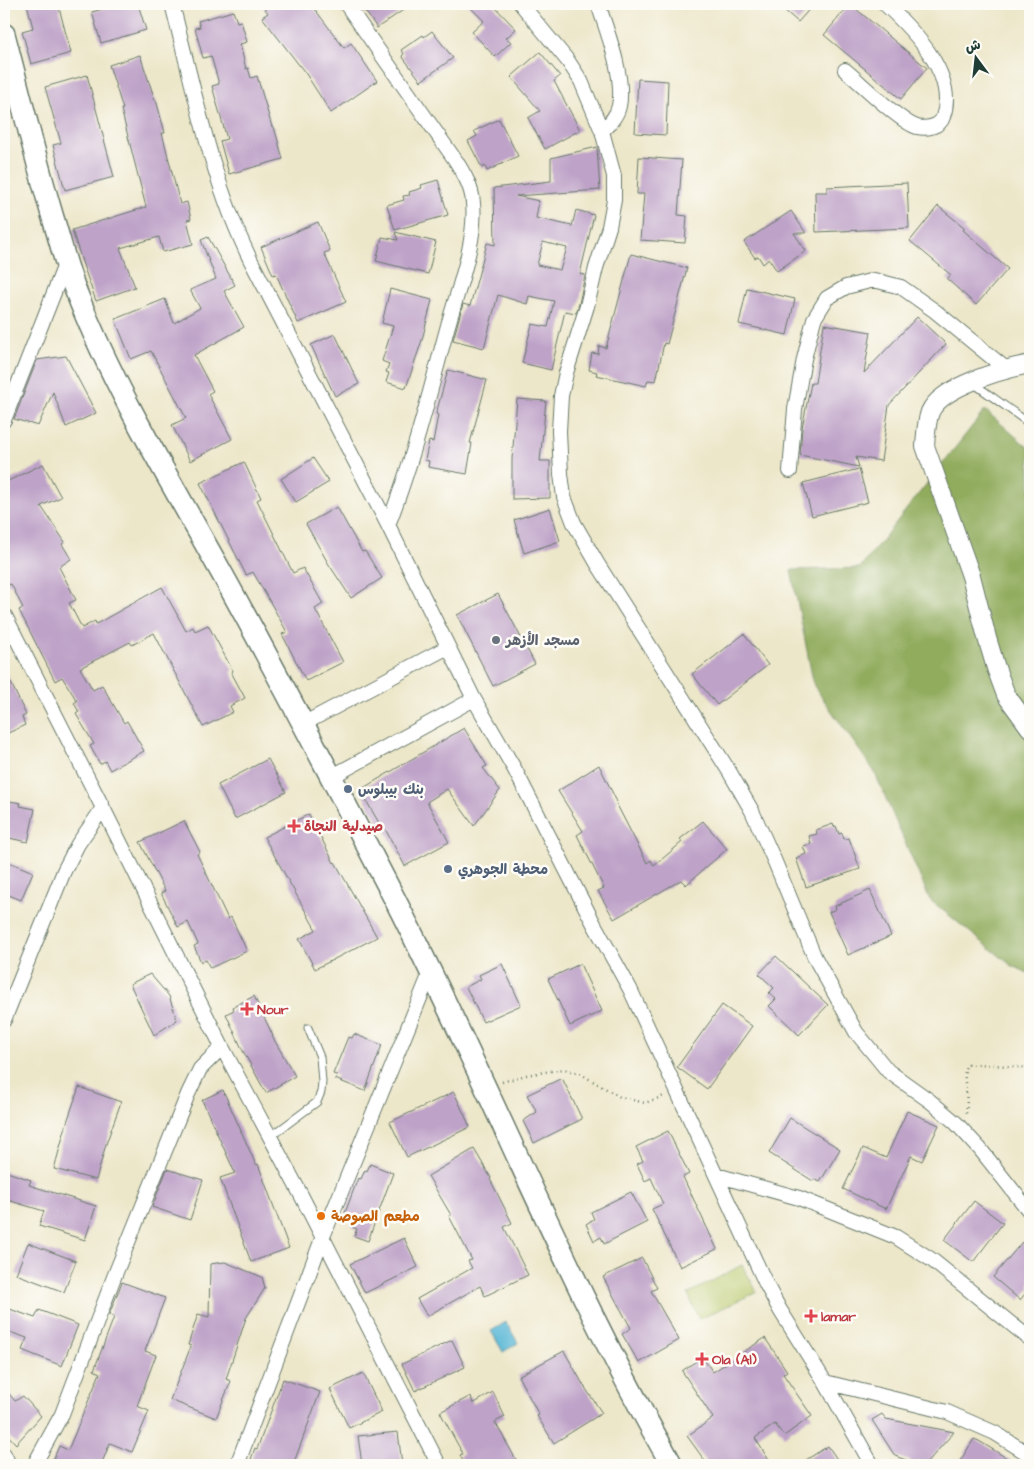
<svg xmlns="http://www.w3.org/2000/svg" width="1034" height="1469" viewBox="0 0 1034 1469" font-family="'Architects Daughter','Playpen Sans Arabic',sans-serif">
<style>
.green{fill:#b7c769;stroke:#6b824e}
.forest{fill:#91ac5d;stroke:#587448}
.water{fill:#56b6d5;stroke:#3a7a84}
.building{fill:#bea2c8;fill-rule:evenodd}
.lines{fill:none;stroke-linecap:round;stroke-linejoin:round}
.service-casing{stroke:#677868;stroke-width:9}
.minor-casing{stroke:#677868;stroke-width:16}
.tertiary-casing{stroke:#677868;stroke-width:20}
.primary-casing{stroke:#677868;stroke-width:24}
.path{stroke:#677868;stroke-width:2.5;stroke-dasharray:1 4;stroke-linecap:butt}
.service{stroke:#fff;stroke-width:7}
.minor{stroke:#fff;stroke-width:14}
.tertiary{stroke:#fff;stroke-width:18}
.primary{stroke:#fff;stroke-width:21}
.worship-dot{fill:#6b7280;stroke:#fdfcf7;stroke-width:2}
.service-dot{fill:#5c6f8a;stroke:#fdfcf7;stroke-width:2}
.health-dot{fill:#e0444e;stroke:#fdfcf7;stroke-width:2}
.food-dot{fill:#e8710a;stroke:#fdfcf7;stroke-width:2}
.labels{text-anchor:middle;stroke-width:5;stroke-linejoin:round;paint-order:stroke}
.worship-label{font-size:14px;font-weight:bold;fill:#5b616d;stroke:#fdfcf7;text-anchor:start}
.service-label{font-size:14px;font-weight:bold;fill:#4e5e75;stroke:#fdfcf7;text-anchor:start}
.health-label{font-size:14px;font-weight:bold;fill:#be3a42;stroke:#fdfcf7;text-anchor:start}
.food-label{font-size:14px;font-weight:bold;fill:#c56008;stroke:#fdfcf7;text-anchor:start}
</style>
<rect width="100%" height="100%" fill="#fdfcf7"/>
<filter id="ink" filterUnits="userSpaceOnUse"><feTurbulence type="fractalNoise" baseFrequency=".02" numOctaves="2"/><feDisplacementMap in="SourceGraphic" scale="10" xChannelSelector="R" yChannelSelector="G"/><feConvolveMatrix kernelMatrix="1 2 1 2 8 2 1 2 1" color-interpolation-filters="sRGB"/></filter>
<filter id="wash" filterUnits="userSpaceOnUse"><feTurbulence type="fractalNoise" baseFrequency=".0096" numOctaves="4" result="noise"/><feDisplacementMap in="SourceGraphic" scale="20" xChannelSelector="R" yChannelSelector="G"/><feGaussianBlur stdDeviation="1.12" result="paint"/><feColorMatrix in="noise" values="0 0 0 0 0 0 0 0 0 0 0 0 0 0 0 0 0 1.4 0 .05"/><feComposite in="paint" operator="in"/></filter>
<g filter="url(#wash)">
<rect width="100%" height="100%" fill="#ede7ca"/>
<path class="green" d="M742 1265 757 1292 699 1319 688 1294Z"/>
<path class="forest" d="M985 410 1030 449V974L1011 965 930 900 874 771 814 686 791 570 860 568Z"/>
<path class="water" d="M506 1322 518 1343 503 1352 491 1331Z"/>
<g id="blocks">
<path class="building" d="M27 4H58L71 53 31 64 22 31 33 28Z
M120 4H138L146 30 101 43 92 12Z
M261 4H311L344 48 351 43 377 81 331 113 306 74 262 17 268 13Z
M360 4H412L377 28Z
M467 4H492L516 29 506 38 511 42 495 57 472 32 484 21Z
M777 4H814L798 22Z
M850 4 927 68 901 99 824 35Z
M233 11 237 22 241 21 247 42 240 44 246 69 248 68 251 78 257 76 272 127H274L283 159 229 174 220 141 227 139 212 86 219 84 211 56 203 58 195 28 200 27 198 21Z
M432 31 453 58 421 81 402 56 404 54 401 50 423 35 424 37Z
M540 52 560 76 554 81 580 130 545 149 528 118 540 111 511 77Z
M140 55 155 100H156L165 133H162L180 204 187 202 191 219 187 220 193 244 163 252 159 237 120 248 135 287 96 301 83 265 72 230 146 207 121 109H123L109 65Z
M87 75 114 177 65 190 53 145 61 143 45 87Z
M638 79 668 81 666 135 635 133Z
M499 119 518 156 487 171 485 166 482 168 468 141 477 136 474 131Z
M597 147 600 190 516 196 539 201 536 218 572 226 576 210 594 215 580 274 585 275 579 304 576 313 565 311 551 370 522 363 532 324 548 327 554 301 529 296 527 304 498 295 484 348 453 340 463 304 470 306 487 243 495 245 494 188 551 181V158ZM543 242 567 248 560 270 537 265Z
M639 157 682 160 678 215 687 216 685 243 640 240 644 194H637Z
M438 180 448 215 395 230 387 205 404 200 403 196 410 195 409 192 422 188 421 185Z
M907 183 909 228 816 232 815 192H827V187Z
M938 206 965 228 963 230 1008 269 976 305 947 279 951 275 910 241Z
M791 211 806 233H794L806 251 777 271 769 259 763 264 758 256 755 258 744 242Z
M318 222 330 251 324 253 346 302 298 323 276 274 273 275 261 247Z
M395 232 436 242 428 274 376 261 382 237 398 240Z
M208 237 235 285 224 291 244 327 194 355 213 391 208 394 232 439 190 461 172 425 186 418 151 351 131 359 115 319 165 299 174 323 200 308 190 290 216 279 201 240Z
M631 254 687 268 667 344 664 343 656 381 648 380 646 386 596 375 597 372 589 370 592 353 598 354 599 346 606 348Z
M747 288 795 299 787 335 739 324Z
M390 289 432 300 422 340 406 388 386 382 389 373 386 372 389 364 382 361 393 326 382 323Z
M917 317 946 344 889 405 881 461 856 457 859 467 800 455 802 428 811 383H815L824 324 871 332 864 373Z
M335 334 359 384 335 396 311 345Z
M66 356 96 413 66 427 53 392 38 426 14 419 37 360Z
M448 370 487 380 470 443H472L467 474 428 467 429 461 425 460 429 441 433 442 438 415 436 414Z
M517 399 546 401 540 461H550V498L512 499V459Z
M313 458 329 482 296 502 281 479Z
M244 462 261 498 257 500 293 573 303 568 323 604 315 609 343 662 306 681 282 634 287 632 253 572 246 575 200 483Z
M43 464 61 497 41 506 65 542 62 544 71 559 59 567 76 600 69 603 82 628 95 621 96 624 162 587 186 631 193 627 195 631 208 625 233 671 231 672 245 698 230 706 233 712 203 727 154 633 132 645 130 642 80 668 93 690 102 685 124 723 127 721 144 751 110 770 105 761 100 764 90 746 94 744 76 714 79 712 74 703 77 701 62 677 55 681 19 610 23 608 11 584 9 585 4 577V483Z
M859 469 868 502 812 516 803 483Z
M337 507 362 552 365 551 382 578 351 598 328 563 306 524Z
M550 508 560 541 524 553 514 520Z
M498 594 535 664 493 686 457 615Z
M744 634 768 665 717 705 692 674Z
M4 668 26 715 22 717 25 725 4 735Z
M464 728 487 766 483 768 500 790 474 826 447 789 427 802 449 842 405 866 384 827 382 828 360 790Z
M268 759 286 792 235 819 218 785Z
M599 765 617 802 616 803 647 863 651 860 654 866 682 842 680 839 703 821 727 849 686 885 681 880 614 919 598 891 604 888 577 835 583 831 558 791Z
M4 800 21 803 20 806 35 809 28 842 4 837Z
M309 814 334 863 335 862 377 937 315 969 299 939 316 930 264 837Z
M184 821 200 852 197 854 228 919 231 917 247 951 210 968 206 960 201 962 194 946 198 944 188 922 178 927 161 893 165 891 140 842Z
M833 824 834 827 836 826 839 834 842 833 844 839 849 838 860 869 806 887 796 858 806 854 803 846 811 844 809 836 817 834 816 830Z
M4 860 33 872 21 900 4 893Z
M870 890 891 936 848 955 829 912 836 909 835 906Z
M776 956 828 1005 799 1035 769 1006 776 999 769 993 774 988 759 974Z
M502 964 521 1005 483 1022 466 987 481 979 479 975Z
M580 964 602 1011 570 1026 548 979Z
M150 974 169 996 177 1020 154 1035 130 984Z
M254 996 273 1036H272L295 1076 266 1093 243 1051 226 1014 234 1010 233 1007Z
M722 1005 752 1026 707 1089 677 1067Z
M354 1034 382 1045 365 1091 335 1079 337 1075 333 1074 348 1037 352 1038Z
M562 1078 582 1119 534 1143 523 1121 537 1112 527 1095Z
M79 1087 121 1102 106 1144 96 1180 54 1169 67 1122Z
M223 1090 256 1165 258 1164 289 1248 251 1262 220 1178 235 1173 202 1100Z
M454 1092 470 1127 407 1157 390 1122Z
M907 1111 939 1125 922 1161 911 1156 886 1209 843 1189 863 1148 886 1158Z
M790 1118 840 1149 820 1182 814 1179 813 1181 769 1153Z
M668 1131 689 1174 683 1177 717 1249 680 1267 652 1209 663 1204 651 1178 645 1181 637 1164 643 1161 636 1147Z
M474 1149 491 1178 490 1179 512 1223 504 1227 528 1275 485 1296 480 1286 427 1316 417 1299 472 1268 468 1261 472 1260 449 1216 451 1215 428 1176Z
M370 1164 393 1173 368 1241 354 1236 357 1229 352 1227 355 1217 345 1213 358 1178 361 1179 365 1170 367 1171Z
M167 1169 203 1180 190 1220 152 1207Z
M4 1171 31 1180 29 1185 96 1206 85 1240 39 1226 44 1211 4 1199Z
M631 1192 647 1222 604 1244 601 1237 594 1241 586 1224 594 1219 591 1212Z
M974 1201 1003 1223 973 1262 944 1240Z
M404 1238 418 1267 365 1293 350 1264Z
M1022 1242 1030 1249V1288L1020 1300 993 1277Z
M28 1243 76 1261 64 1292 16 1274Z
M642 1258 657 1288 651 1291 679 1340 639 1363 622 1334 631 1328 603 1277Z
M225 1262 262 1277 265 1288 246 1318 226 1379 231 1381 216 1418 170 1400 191 1346 188 1345 198 1314 209 1317 210 1264Z
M122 1282 165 1298 145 1351 156 1355 137 1406 149 1411 132 1452 110 1443 101 1465H51L59 1446 68 1450 100 1373 94 1370 114 1317 109 1315Z
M4 1307 35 1318 39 1310 78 1325 62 1366 22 1350 27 1338 4 1330Z
M765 1338 787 1371 783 1374 812 1416 784 1436 775 1424 755 1438 772 1465H708L687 1436 713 1418 682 1371 702 1357 713 1372Z
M452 1340 465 1367 415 1391 402 1364Z
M564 1351 584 1386 602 1413 554 1443 537 1416 539 1415 518 1376Z
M363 1373 382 1412 349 1428 330 1389Z
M283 1379 320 1392 293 1465H249L255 1448 257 1449Z
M4 1388 15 1401 23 1396 41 1416 16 1444 4 1431Z
M493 1392 505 1417 495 1422 519 1465H465L460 1455 463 1454 440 1412 471 1396 473 1404Z
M882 1414 886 1419 954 1432 925 1465H920L895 1456 872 1420Z
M398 1432 402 1465H362L358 1436Z
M974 1439 979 1441 1018 1465H966L960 1461Z
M828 1446 841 1465H798Z"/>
</g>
</g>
<g filter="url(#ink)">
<use href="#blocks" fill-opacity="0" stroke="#677868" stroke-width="1"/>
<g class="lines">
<defs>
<path id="service" d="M973 383 1030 424
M270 1137 317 1102 321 1092 322 1082 320 1057 308 1028"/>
<path id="minor" d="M172 4C194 89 211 179 250 259L388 525 474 699 515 770 594 924 630 989 766 1284 780 1310 825 1382 872 1465
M346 4 456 161C464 174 472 187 473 203 477 241 457 292 447 329 429 395 413 461 388 525
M521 4 568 61 581 81 602 131 614 176V200L609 227 596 268 587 306 566 373 561 396 559 431 561 474 564 497 574 523 597 563 729 771 752 811 775 862 815 958 856 1032 888 1071 930 1101 956 1123 980 1149 1030 1212
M598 4C607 31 625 77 619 106 617 116 609 124 602 131
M845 70C861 83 900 122 917 127 926 129 940 127 943 117 958 75 913 30 885 4
M4 420 66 262
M790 471 795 409 804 359 814 319 827 298 846 287 874 280 901 287 935 311 1006 369
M4 614 103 808 222 1047 300 1193 439 1465
M303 724 448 647
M331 777 474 699
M4 1020 64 871 78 844 103 808
M716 1175 799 1198 896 1237 932 1260 1030 1339
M825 1382 947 1412 995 1433 1030 1455
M4 1454 9 1465
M34 1465 62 1414 114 1277 188 1094 200 1069 222 1047
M237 1465 322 1239 431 971"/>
<path id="tertiary" d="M1030 364C1005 369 941 386 930 412 926 423 926 435 925 446L971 576 987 638 996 668 1006 695 1030 728"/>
<path id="primary" d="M4 34C20 95 35 157 53 218 61 244 67 270 77 294 115 390 170 480 220 570 278 674 333 780 388 886 487 1077 565 1279 672 1465"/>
</defs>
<use href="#service" class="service-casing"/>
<use href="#minor" class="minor-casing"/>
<use href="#tertiary" class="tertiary-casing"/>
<use href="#primary" class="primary-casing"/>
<path class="path" d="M502 1082 526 1075 564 1069 579 1073 620 1097 645 1103 664 1096
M966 1113C969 1096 962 1081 966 1065L981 1064 1030 1068"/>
<use href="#service" class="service"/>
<use href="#minor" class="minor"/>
<use href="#tertiary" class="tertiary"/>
<use href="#primary" class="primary"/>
</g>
</g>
<circle class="worship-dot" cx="496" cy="640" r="5"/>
<g class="service-dot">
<circle cx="348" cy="789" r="5"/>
<circle cx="448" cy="869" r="5"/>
</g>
<g class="health-dot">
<path d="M291.5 818.5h5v5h5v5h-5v5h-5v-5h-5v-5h5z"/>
<path d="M244.5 1001.5h5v5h5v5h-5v5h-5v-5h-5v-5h5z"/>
<path d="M808.5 1308.5h5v5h5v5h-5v5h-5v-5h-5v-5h5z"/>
<path d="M699.5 1351.5h5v5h5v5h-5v5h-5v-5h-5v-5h5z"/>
</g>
<circle class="food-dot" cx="321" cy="1216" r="5"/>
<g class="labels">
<g class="worship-label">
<text x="506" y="645">مسجد الأزهر</text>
</g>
<g class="service-label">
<text x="358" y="794">بنك بيبلوس</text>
<text x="458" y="874">محطة الجوهري</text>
</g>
<g class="health-label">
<text x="304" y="831">صيدلية النجاة</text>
<text x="257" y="1014">Nour</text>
<text x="821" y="1321">lamar</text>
<text x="712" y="1364">Ola (Al)</text>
</g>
<g class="food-label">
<text x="331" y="1221">مطعم الصوصة</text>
</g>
</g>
<rect width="1034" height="1469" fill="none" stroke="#fdfcf7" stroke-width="20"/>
<g transform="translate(976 58) rotate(345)" stroke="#fdfcf7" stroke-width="4" paint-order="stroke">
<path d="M0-4L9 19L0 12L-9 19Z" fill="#1f3d34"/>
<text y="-8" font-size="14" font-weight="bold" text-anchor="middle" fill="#1f3d34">ش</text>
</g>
</svg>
